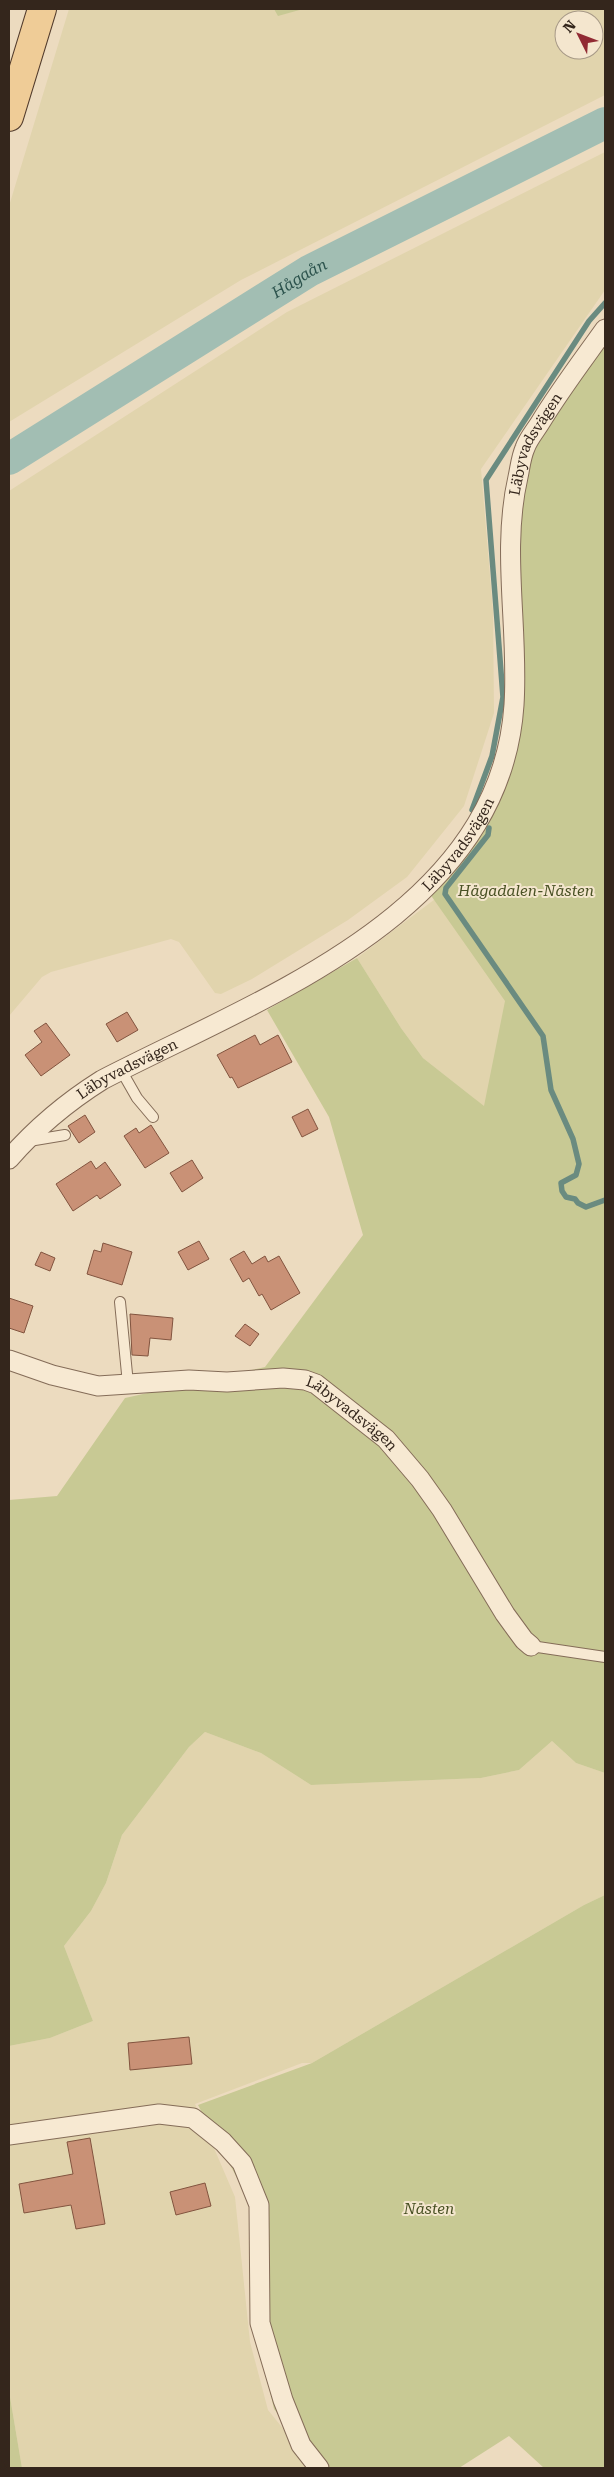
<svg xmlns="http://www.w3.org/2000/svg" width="614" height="2477" viewBox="0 0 614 2477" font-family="'Roboto Serif',serif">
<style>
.farmland{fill:#e1d4ad;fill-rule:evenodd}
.green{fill:#c8c994}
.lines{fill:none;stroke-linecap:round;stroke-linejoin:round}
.stream{stroke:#6a8b80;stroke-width:5.5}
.river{stroke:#a2beb3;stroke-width:32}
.building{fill:#c99176;stroke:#82543f}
.service-casing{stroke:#846c58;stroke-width:12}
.minor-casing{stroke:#846c58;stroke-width:21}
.primary-casing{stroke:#523b2c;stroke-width:30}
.service{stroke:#f7e9d2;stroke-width:10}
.minor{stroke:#f7e9d2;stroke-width:19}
.primary{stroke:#efcc97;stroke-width:28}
.labels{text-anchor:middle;stroke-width:4;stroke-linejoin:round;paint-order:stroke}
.street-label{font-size:15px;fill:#34261c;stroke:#f4e6ce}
.park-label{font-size:15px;font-style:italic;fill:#485023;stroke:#f4e6ce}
.water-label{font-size:16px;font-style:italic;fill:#2c534d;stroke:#f4e6ce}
</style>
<rect width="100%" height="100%" fill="#ecdbbf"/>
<path class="farmland" d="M69 9H605V95L241 280 9 422V206ZM564 20H594V50H564Z
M605 152V290L481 469 493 611 494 713 464 806 407 877 348 920 252 979 221 994 215 993 179 942 171 939 51 972 42 977 9 1016V491L287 312Z
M447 890 530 1026 605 1415 475 1099 423 1058 401 1028 357 958Z
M205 1732 261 1753 311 1785 481 1778 519 1770 552 1741 576 1763 605 1773V1895L584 1905 312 2063H302L195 2104 235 2197 250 2342 268 2410 315 2468H22L9 2391V2046L50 2038 93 2021 64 1946 91 1911 106 1883 122 1835 189 1747Z"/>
<path class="green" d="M274 9H303L278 16Z
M605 324V1773L576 1763 552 1741 519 1770 481 1778 311 1785 261 1753 205 1732 189 1747 122 1835 106 1883 91 1911 64 1946 93 2021 50 2038 9 2046V1500L57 1496 125 1398 265 1367 363 1235 329 1117 267 1010 357 958 401 1028 423 1058 484 1106 505 1001 425 887 469 834 503 746 513 481Z
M605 1895V2468H544L509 2436 459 2468H323L274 2409 254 2321 252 2206 198 2105 312 2063 584 1905Z
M9 2391 22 2468H9Z"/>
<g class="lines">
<path class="stream" d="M472 810 492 756 503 697 486 480 589 321 605 303
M489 828 488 835 446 888 445 894 543 1036 551 1090 573 1139 579 1164 576 1175 561 1183 562 1191 566 1197 575 1199 578 1203 586 1207 605 1200"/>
<path class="river" id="s1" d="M9 459 309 271 605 123"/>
</g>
<path class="building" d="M127 1012 138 1030 117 1042 106 1024Z
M46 1023 70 1055 41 1076 25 1055 42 1042 34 1031Z
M255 1035 260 1045 278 1035 292 1062 238 1088 232 1077 230 1078 217 1055Z
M308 1109 318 1129 302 1137 292 1117Z
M85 1115 95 1132 79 1143 68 1126Z
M151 1125 169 1153 145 1168 124 1136 136 1128 139 1133Z
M192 1160 203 1178 182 1192 170 1173Z
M91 1161 96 1169 105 1162 121 1185 100 1199 97 1195 73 1211 56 1184Z
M199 1241 209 1259 188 1270 178 1252Z
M103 1243 132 1252 122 1285 87 1274 94 1250 101 1252Z
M244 1251 252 1264 265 1256 268 1262 279 1256 300 1293 271 1310 262 1294 259 1296 249 1278 243 1282 230 1259Z
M41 1252 55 1258 50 1271 35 1265Z
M9 1298 33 1306 24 1333 9 1328Z
M130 1314 173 1318 171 1340 150 1338 148 1356 132 1355Z
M245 1324 259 1334 250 1346 235 1336Z
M189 2037 192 2064 130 2070 128 2043Z
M90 2138 105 2224 76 2229 71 2205 24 2213 19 2184 73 2174 67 2142Z
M205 2183 211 2206 176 2215 170 2192Z"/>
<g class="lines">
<defs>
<path id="service" d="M121 1070 137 1098 153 1117
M29 1141 65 1135
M120 1302 128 1384
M531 1646 605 1657"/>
<g id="minor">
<path id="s2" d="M9 1159C36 1128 67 1102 102 1080 260 998 500 914 514 705 519 629 501 551 518 477 520 468 521 457 525 448 528 439 535 431 540 423 560 390 583 360 605 329"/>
<path id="s3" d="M9 1360 52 1375 98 1386 189 1380 227 1382 283 1378 305 1380 316 1384 386 1439 420 1479 442 1510 505 1614 524 1640 531 1646"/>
<path d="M9 2135 159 2114 193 2118 223 2142 242 2163 259 2205 260 2323 283 2400 301 2445 319 2468"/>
</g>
<path id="primary" d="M9 117 42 9"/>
</defs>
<use href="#service" class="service-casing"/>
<use href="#minor" class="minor-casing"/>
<use href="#primary" class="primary-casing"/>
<use href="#service" class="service"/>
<use href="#minor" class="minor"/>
<use href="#primary" class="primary"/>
</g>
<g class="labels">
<g class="street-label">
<text dy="5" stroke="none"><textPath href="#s2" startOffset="974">Läbyvadsvägen</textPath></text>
<text dy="5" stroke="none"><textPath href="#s2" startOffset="555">Läbyvadsvägen</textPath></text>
<text dy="5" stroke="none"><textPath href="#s2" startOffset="150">Läbyvadsvägen</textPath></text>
<text dy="5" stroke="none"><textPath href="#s3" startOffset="358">Läbyvadsvägen</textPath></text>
</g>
<g class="park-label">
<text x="526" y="896">Hågadalen-Nåsten</text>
<text x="429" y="2214">Nåsten</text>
</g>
<g class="water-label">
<text dy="6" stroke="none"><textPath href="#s1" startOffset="342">Hågaån</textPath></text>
</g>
</g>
<rect width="614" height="2477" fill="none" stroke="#34261c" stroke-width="20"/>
<g transform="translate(579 35) rotate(312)"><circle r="24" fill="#f4e6ce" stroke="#a79987"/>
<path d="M0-4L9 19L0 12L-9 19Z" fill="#912a33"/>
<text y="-8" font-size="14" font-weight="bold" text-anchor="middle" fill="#34261c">N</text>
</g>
</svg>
